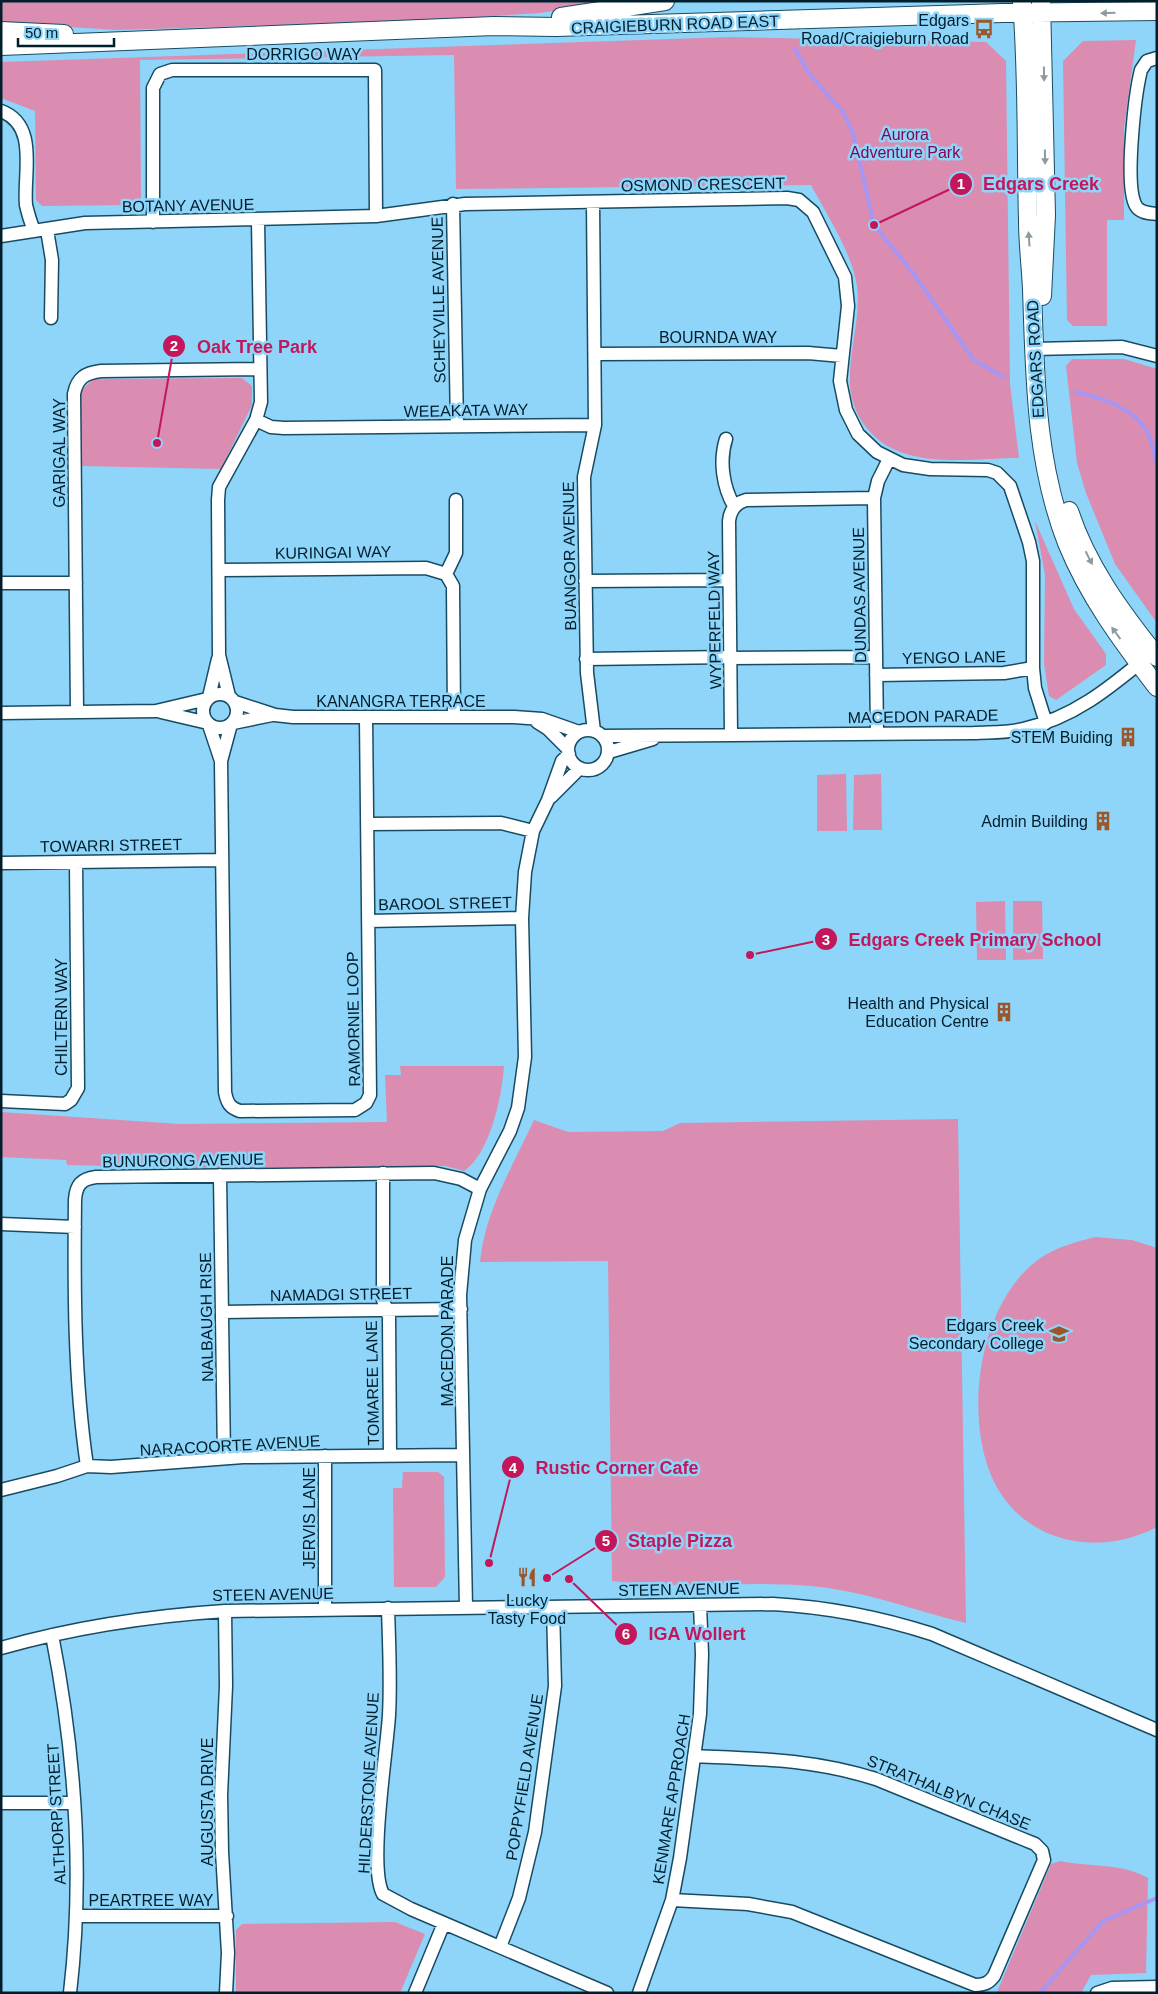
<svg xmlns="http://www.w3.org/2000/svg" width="1158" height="1994" viewBox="0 0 1158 1994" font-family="Helvetica,sans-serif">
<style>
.green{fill:#da8db0}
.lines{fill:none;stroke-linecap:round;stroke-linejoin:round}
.stream{stroke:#a795f3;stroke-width:4}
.minor-casing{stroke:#184b62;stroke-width:15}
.secondary-casing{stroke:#184b62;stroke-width:20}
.minor{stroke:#fff;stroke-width:12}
.secondary{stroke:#fff;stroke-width:18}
.oneway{fill:#8d9aa0}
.labels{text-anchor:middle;stroke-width:5;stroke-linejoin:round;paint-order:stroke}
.poi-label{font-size:16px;fill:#011e2c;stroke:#8ed5f9;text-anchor:end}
.street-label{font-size:16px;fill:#011e2c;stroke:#8ed5f9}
.park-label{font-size:16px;fill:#840653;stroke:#8ed5f9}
.leader{fill:none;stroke:#c2185b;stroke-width:2}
.callout-dot{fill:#c2185b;stroke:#8ed5f9;stroke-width:2}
.mark-label{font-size:15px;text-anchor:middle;font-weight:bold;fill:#fff}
.callout-label{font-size:18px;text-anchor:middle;font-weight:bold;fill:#c2185b;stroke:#8ed5f9;stroke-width:5;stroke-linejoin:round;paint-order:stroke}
</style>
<rect width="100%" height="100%" fill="#8ed5f9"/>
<path class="green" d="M1 1H618L540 13 413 21 118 30 1 23Z
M730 37 986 42 1006 61 1010 384 1019 458C968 458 897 473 863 423 854 410 849 393 850 377 850 346 861 316 857 286 852 253 827 215 811 185L456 189 454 55 140 60 141 199 135 205 42 206 36 200 35 111 1 98V62Z
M1136 40 1124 128V220H1107V326H1073L1067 320 1063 61 1083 41Z
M1072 359H1124L1157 369V623L1115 564 1086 493 1077 463 1066 366Z
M242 378 252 386V405L221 469 81 466 80 391 94 379Z
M1035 521 1074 609 1106 654V665L1056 700 1049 696 1044 664 1045 575Z
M846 774 847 831H817V775Z
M881 774 882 830H853L854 775Z
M1005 901 1006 960H977L976 902Z
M1013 901H1042L1043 959 1013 960Z
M400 1066H504C502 1096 490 1154 464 1171L446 1166 182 1168 67 1165 66 1160 1 1157V1112L180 1124 387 1122 385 1075H401Z
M958 1119 966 1623C912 1610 867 1591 810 1586 744 1580 678 1590 612 1581L608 1261 480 1262C485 1211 513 1166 534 1120L568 1132 663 1131 680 1123Z
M1095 1237 1132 1240 1157 1248V1527C1096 1559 1019 1542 991 1475 964 1410 980 1302 1039 1259 1056 1247 1076 1242 1095 1237Z
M403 1472H438L444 1477 445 1577 436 1587H394L393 1488H402Z
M1060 1861C1087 1867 1123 1863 1148 1878L1146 1973 1091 1975 1081 1993H993L997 1992 1051 1864Z
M395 1922 425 1934 400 1993H236V1930L242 1924Z"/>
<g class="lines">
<path class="stream" d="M795 49 808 72 843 112 853 133 874 225 913 273 973 359 1003 377
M1076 392C1100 398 1124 404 1142 424 1151 434 1153 451 1157 464
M1040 1993 1103 1921 1157 1898"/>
<defs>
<path id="minor" d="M1157 58 1147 61 1141 70C1135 94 1124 186 1136 206 1140 213 1149 213 1157 214
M1 111C39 125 23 174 26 205 28 214 31 223 34 231
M593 202 595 425 584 477 587 673 594 731
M453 204 457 426
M153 222V88L160 74 172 70H375L376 216 465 204 787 198 799 200 813 212 845 277 848 306 840 381 846 410 858 434 877 452 903 465 930 469 988 470 997 473 1010 486 1029 542 1033 561V668L1035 688 1046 723
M47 230 52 260 51 318
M1 236 85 223 376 216
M1033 349 1122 347 1157 356
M595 354 808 353 842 356
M256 420 271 427 284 428 595 425
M726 439C719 461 723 487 734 506
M219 570 426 568 446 574
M585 581 729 580
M1 583H76
M730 658 876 657
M586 659 730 657
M876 675 1004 673 1033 668
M203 711a17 17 0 1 1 34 0a17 17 0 1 1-34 0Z
M229 696 219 655 218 500 219 487 256 420 261 402 258 221
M209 697 218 659
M235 702 275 715 293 717H514L542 719 579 732
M77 712 74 394C77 378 85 373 101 371L260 369
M161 712 208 723
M1 713 156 711 207 699
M454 717 453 586 446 574 456 553V500
M537 722 548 729 568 749
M233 723 272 715
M209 725 221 761 225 1092C227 1103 230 1108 240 1111L355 1110 366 1103 370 1095 366 718
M568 750a20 20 0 1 1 40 0a20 20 0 1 1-40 0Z
M877 733 874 498 878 481 889 459
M731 735 729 521C730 511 735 503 746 500L874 498
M602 736 974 733C990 732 1007 733 1023 729 1075 718 1113 685 1153 652
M609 752 653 739
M221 761 231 724
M551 797 580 768
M367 824 501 823 533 831
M1 863 222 860
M368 921 522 918
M1 1101 65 1104 71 1100 78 1088 76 862
M383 1173V1300L389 1317 390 1456
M220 1175 224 1458
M1 1224 75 1227
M222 1312 461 1309
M87 1466C74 1378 74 1289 75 1200 76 1185 81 1179 96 1177L434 1173 461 1179 480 1189
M1 1490 57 1476 87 1466 111 1467 243 1457 463 1455
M388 1608C389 1644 391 1679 389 1715 387 1751 368 1867 383 1894L411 1909 607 1993
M466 1608 460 1295 465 1240 480 1189 510 1131 518 1108 525 1057 522 918 525 872 533 831 548 800 562 761 569 754
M325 1609V1456
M225 1611 226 1686 221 1795 222 1852 228 1953 226 1993
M52 1635C75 1752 84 1874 70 1993
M1 1648C75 1627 149 1616 225 1611L773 1604C828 1607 879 1617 932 1634L1157 1730
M1 1803H74
M672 1900 748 1904 792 1912 975 1985C984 1985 989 1983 994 1976L1044 1860 1042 1851 1035 1844 876 1779C812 1759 760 1759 694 1756
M76 1916H227
M500 1947 519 1898 535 1832 555 1686 553 1607
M415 1993 444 1923
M639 1993 672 1900 680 1858 700 1714 702 1654 700 1605
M1097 1993 1112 1988 1157 1987"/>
<path id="secondary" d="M1041 1 1046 215 1042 296
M1022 2C1028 75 1026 148 1028 221 1028 244 1031 267 1032 289 1035 375 1035 461 1067 543 1089 597 1122 641 1157 687
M561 17 665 1
M1 31 64 34
M1 46 494 26 556 27 1003 13 1157 11
M1069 511C1087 566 1121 612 1157 657"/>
</defs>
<use href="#minor" class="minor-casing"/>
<use href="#secondary" class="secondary-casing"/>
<use href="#minor" class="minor"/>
<use href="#secondary" class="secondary"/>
</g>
<defs><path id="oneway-solid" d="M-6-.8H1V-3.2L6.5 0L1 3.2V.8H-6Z" transform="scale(1.25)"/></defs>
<g class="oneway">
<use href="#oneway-solid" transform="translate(1108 13) rotate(179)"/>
<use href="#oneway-solid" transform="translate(1044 74) rotate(89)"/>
<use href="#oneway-solid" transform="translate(1045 157) rotate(89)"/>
<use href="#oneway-solid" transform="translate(1029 239) rotate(-94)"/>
<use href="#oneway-solid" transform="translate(1089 558) rotate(63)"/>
<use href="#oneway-solid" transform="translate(1116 633) rotate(-126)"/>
</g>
<defs>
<symbol id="bus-bare" viewBox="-9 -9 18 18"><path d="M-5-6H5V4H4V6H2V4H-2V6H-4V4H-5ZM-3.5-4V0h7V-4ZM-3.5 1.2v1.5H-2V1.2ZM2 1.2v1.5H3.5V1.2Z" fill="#9b5629" stroke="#8ed5f9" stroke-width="2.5" paint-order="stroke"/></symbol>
<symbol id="building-bare" viewBox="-9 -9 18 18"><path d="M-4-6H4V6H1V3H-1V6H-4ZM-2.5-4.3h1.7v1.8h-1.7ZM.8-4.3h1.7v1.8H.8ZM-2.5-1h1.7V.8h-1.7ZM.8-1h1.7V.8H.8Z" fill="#9b5629" stroke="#8ed5f9" stroke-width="2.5" paint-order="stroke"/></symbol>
<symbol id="school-bare" viewBox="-9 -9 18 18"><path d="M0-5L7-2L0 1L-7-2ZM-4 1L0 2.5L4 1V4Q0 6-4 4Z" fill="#9b5629" stroke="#8ed5f9" stroke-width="2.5" paint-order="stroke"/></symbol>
<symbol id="restaurant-bare" viewBox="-9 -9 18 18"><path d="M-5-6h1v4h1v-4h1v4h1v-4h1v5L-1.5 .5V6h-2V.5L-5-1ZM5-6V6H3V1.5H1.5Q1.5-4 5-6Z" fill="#9b5629" stroke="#8ed5f9" stroke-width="2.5" paint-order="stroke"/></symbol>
</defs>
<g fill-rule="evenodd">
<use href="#bus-bare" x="970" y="15" width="28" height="28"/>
<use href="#building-bare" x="1114" y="723" width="28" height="28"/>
<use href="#building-bare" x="1089" y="807" width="28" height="28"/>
<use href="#building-bare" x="990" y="998" width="28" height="28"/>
<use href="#school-bare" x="1045" y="1320" width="28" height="28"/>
<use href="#restaurant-bare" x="513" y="1563" width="28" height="28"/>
</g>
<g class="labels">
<g class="poi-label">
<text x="969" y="26">Edgars<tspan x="969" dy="18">Road/Craigieburn Road</tspan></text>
<text x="1113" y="743">STEM Buiding</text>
<text x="1088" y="827">Admin Building</text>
<text x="989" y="1009">Health and Physical<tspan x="989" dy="18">Education Centre</tspan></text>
<text x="1044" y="1331">Edgars Creek<tspan x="1044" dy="18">Secondary College</tspan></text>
<text x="527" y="1606" text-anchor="middle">Lucky<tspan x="527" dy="18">Tasty Food</tspan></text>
</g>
<g class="street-label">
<text transform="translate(675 24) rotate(-2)" y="6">CRAIGIEBURN ROAD EAST</text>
<text x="304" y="60">DORRIGO WAY</text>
<text transform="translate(703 184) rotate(-1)" y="6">OSMOND CRESCENT</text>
<text transform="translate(188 205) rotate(-1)" y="6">BOTANY AVENUE</text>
<text transform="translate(438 300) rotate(-91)" y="6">SCHEYVILLE AVENUE</text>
<text x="718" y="343">BOURNDA WAY</text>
<text transform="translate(1035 359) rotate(-93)" y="6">EDGARS ROAD</text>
<text transform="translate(466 410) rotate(-1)" y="6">WEEAKATA WAY</text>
<text transform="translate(59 453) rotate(-90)" y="6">GARIGAL WAY</text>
<text transform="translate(333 552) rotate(-1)" y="6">KURINGAI WAY</text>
<text transform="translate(569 556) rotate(-91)" y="6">BUANGOR AVENUE</text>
<text transform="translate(859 595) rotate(-91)" y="6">DUNDAS AVENUE</text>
<text transform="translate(714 620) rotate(-91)" y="6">WYPERFELD WAY</text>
<text transform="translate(954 657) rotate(-1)" y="6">YENGO LANE</text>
<text x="401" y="707">KANANGRA TERRACE</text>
<text transform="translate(923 716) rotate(-1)" y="6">MACEDON PARADE</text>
<text transform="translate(111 845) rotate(-1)" y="6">TOWARRI STREET</text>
<text transform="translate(445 903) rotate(-1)" y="6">BAROOL STREET</text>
<text transform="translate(61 1017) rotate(-90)" y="6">CHILTERN WAY</text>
<text transform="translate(353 1019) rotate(-91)" y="6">RAMORNIE LOOP</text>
<text transform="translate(183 1160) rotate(-1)" y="6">BUNURONG AVENUE</text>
<text transform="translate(341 1294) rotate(-1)" y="6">NAMADGI STREET</text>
<text transform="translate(206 1317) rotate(-91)" y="6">NALBAUGH RISE</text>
<text transform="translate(447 1331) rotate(-90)" y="6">MACEDON PARADE</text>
<text transform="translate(372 1383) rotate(-91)" y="6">TOMAREE LANE</text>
<text transform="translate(230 1445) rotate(-3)" y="6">NARACOORTE AVENUE</text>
<text transform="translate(309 1518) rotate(-90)" y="6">JERVIS LANE</text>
<text transform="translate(679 1589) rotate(-1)" y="6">STEEN AVENUE</text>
<text transform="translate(273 1594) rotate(-1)" y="6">STEEN AVENUE</text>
<text transform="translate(524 1777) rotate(-81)" y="6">POPPYFIELD AVENUE</text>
<text transform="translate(368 1783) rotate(-87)" y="6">HILDERSTONE AVENUE</text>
<text transform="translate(949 1792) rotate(22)" y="6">STRATHALBYN CHASE</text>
<text transform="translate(671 1799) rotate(-81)" y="6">KENMARE APPROACH</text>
<text transform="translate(207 1802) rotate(-90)" y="6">AUGUSTA DRIVE</text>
<text transform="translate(56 1814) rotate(-93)" y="6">ALTHORP STREET</text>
<text x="151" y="1906">PEARTREE WAY</text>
</g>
<g class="park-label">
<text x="905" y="140">Aurora<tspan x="905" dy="18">Adventure Park</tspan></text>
</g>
</g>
<path class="leader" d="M874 225L961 184M157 443L174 346M750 955L826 939M489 1563L513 1467M547 1578L606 1541M569 1579L626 1634"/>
<g class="callout-dot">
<circle cx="874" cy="225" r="5"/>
<circle cx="157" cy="443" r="5"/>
<circle cx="750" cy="955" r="5"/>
<circle cx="489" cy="1563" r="5"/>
<circle cx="547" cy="1578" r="5"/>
<circle cx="569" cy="1579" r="5"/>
<circle cx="961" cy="184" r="12"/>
<circle cx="174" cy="346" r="12"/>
<circle cx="826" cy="939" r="12"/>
<circle cx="513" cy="1467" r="12"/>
<circle cx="606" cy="1541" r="12"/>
<circle cx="626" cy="1634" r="12"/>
</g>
<g class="mark-label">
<text x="961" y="189">1</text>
<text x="174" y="351">2</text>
<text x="826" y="945">3</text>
<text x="513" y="1473">4</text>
<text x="606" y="1546">5</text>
<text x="626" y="1639">6</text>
</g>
<g class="callout-label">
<text x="1041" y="190">Edgars Creek</text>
<text x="257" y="353">Oak Tree Park</text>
<text x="975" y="946">Edgars Creek Primary School</text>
<text x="617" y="1474">Rustic Corner Cafe</text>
<text x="680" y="1547">Staple Pizza</text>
<text x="697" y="1640">IGA Wollert</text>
</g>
<rect width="1158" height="1994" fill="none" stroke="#011e2c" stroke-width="5"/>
<path d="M18 38v8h96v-8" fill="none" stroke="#011e2c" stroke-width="2.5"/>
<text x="25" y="38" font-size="15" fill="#011e2c" stroke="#8ed5f9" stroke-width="4" paint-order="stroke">50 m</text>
</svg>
